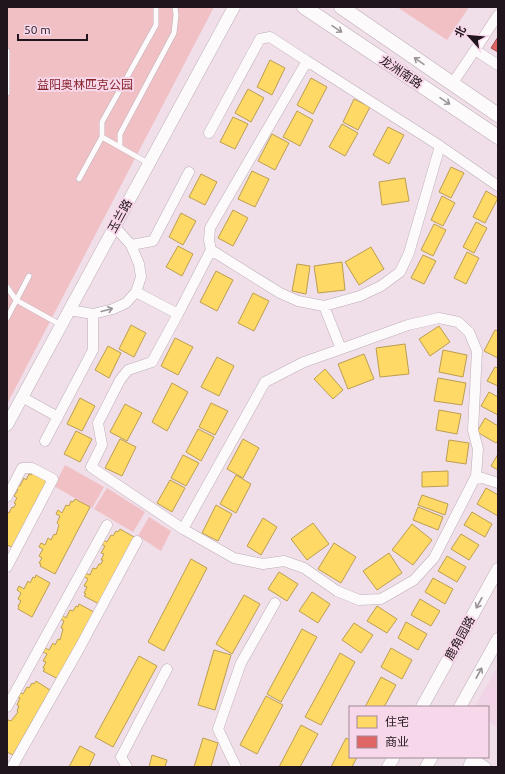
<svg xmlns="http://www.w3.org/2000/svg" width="505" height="774" viewBox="0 0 505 774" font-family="Ubuntu,'Noto Sans SC',sans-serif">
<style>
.built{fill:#f1d4e5}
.green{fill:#f0c0c4}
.homes{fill:#ffd966;stroke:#bc9e50}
.shops{fill:#e06666;stroke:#a64e50}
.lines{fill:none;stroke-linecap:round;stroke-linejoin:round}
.service-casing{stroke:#bcafb7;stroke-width:6}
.minor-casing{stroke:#bcafb7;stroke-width:11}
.tertiary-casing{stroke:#bcafb7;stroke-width:13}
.secondary-casing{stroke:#bcafb7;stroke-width:15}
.service{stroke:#fdfafc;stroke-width:5}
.minor{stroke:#fdfafc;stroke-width:10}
.tertiary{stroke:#fdfafc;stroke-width:12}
.secondary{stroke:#fdfafc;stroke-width:14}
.oneway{stroke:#9a9397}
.labels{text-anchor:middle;stroke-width:4;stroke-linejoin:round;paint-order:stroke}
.street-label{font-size:12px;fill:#20151c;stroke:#f7d7ea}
.park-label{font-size:12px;fill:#89242d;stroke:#f7d7ea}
</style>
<rect width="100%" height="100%" fill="#f0dee9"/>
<path class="built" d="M498 666V727L488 721V707H475Z"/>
<path class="green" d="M7 7H214L7 404Z
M397 7H469L447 40Z
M65 465 104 487 92 508 54 486Z
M107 488 145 512 133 532 94 509Z
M149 517 171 531 161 551 138 536Z"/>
<path class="homes" d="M270 60 285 68 272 95 257 87Z
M311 78 327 87 313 114 297 105Z
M248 89 264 98 251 122 235 113Z
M354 99 370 107 358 130 343 122Z
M297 111 313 120 300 146 283 137Z
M233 117 248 124 235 149 220 142Z
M342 124 358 133 345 156 329 147Z
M388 127 404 135 389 164 373 155Z
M272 134 289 143 275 170 258 161Z
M451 167 464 173 451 198 439 192Z
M252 171 269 179 255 207 238 199Z
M201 174 217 182 205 205 189 197Z
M405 178 409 201 382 205 379 182Z
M486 191 498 198 485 223 473 217Z
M442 196 455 203 443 226 431 220Z
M233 210 248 218 233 246 218 238Z
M181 213 196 221 183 245 169 237Z
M476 222 487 228 474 253 463 247Z
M434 224 446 230 433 256 421 250Z
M178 246 193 254 182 276 166 267Z
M371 247 384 269 359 285 345 262Z
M467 252 479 258 466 284 454 278Z
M423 255 436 261 424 284 411 278Z
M342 262 345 290 318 293 314 266Z
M297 264 310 266 306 294 292 291Z
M216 271 233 280 217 311 200 302Z
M253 293 269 301 254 331 238 323Z
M131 325 146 333 134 357 119 349Z
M439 326 450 342 430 356 419 339Z
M495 330 498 331V358L484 351Z
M175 338 193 347 178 375 161 366Z
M405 344 409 374 380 377 376 348Z
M108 346 121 353 109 378 95 370Z
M443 350 467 355 463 377 439 372Z
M364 354 374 379 348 389 338 364Z
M217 357 234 366 219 396 201 387Z
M495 367 498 368V386L487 381Z
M325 369 343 390 333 399 314 379Z
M438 378 466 383 462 405 434 401Z
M172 383 188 392 167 431 152 422Z
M489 392 498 397V415L481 406Z
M80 398 95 406 82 431 67 424Z
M211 403 228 411 215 435 199 427Z
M125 404 142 413 127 441 110 432Z
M439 410 461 414 457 434 436 430Z
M485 418 498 426V441L496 443 477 432Z
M198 429 214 437 201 461 186 452Z
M76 431 92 439 80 462 64 454Z
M120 439 136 447 122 476 105 468Z
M243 439 259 448 243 478 227 469Z
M449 440 469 443 466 464 446 461Z
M498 454V470L491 466Z
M183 455 199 463 186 486 171 478Z
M448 471V486L422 487V472Z
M32 473 47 480 12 547 7 545V512L9 513 12 507 13 508 16 504 14 503 17 498 14 496 18 490 13 487 15 484 20 486 24 478 26 480 29 474 31 475Z
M236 475 251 484 236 513 220 504Z
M170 480 185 488 172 512 157 503Z
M486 488 498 495V516L477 504Z
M422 495 448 504 445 515 418 505Z
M75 499 90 507 55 574 40 566 41 564 39 563 42 558 39 556 43 549 39 547 41 543 45 545 48 538 51 540 54 534 56 535 59 525 57 523 60 516 56 514 58 510 62 513 66 505 69 506 71 501 73 502Z
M216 505 232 514 218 541 202 533Z
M418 507 443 517 438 530 413 520Z
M472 512 492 524 485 537 464 525Z
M263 518 277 527 261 555 247 546Z
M313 523 329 544 307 560 291 539Z
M412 524 432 540 413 565 392 550Z
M120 529 134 537 99 604 84 596 86 594 84 593 87 587 84 586 88 579 83 576 85 573 90 575 93 568 96 569 99 564H101L103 560H101L104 554 101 553 105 546 101 544 103 540 107 542 111 535 113 536 116 531 118 532Z
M461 534 479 545 469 560 451 549Z
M334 543 356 557 341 583 318 569Z
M389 553 402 573 377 590 363 571Z
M447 556 466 567 457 582 438 571Z
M191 559 207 568 164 651 148 642Z
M279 572 298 584 287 601 268 589Z
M36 575 50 583 32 617 18 609 19 607 18 606 21 601 18 599 21 593 17 590 19 586 24 589 28 581 30 583 33 577 35 578Z
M433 578 453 589 445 604 425 592Z
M312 592 330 604 318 623 299 611Z
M244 595 260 604 232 654 216 644Z
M420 599 440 611 431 626 411 615Z
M79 604 94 612 58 679 43 671 45 669 43 668 46 662 43 661 47 654 43 652 45 648 49 650 53 643 55 645 58 639 60 640 63 629 61 628 64 621 60 619 62 615 66 618 70 610 73 611 76 606 78 607Z
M377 606 397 619 387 633 367 621Z
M406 622 427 634 418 650 398 638Z
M354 623 373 635 361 653 342 640Z
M302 629 317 637 281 702 267 694Z
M391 648 412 660 402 679 381 667Z
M214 650 231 655 215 710 198 705Z
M340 653 355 662 321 725 305 717Z
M139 656 157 666 113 747 95 737Z
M381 677 396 685 384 707H365Z
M36 681 50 690 13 755 7 752V722L8 720 11 721 18 712 17 711 19 706 17 705 20 698 16 696 18 692 23 694 27 687 29 688 32 683 34 684Z
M266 696 283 705 257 754 240 745Z
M301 725 318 734 300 767H279Z
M203 738 218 743 211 767H194Z
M346 738 350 740V757H357L352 767H331Z
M80 746 95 754 89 767H69Z
M152 755 167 760 165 767H149Z"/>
<path class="shops" d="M498 37V52L491 48Z"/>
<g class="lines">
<defs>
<path id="service" d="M7 51V93
M102 137 148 163
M120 147V134L174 33 176 15 175 7
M79 179 102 137V122L156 25V7
M7 287 16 300 61 325
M7 318 29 276"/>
<path id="minor" d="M498 15 475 50 498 65
M307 61 440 146 409 253 400 272 381 286 360 296 324 306
M452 84 475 50
M209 133 260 39 270 37 307 61 210 228 209 240 211 250
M440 146 498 186
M131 245 153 241 189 172
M136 292 178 314 152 362 128 370 120 380 98 423 102 445 91 467 183 529 265 382 304 362 341 349 324 306 298 301 280 293 211 250 178 314
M69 310 93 314 113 309 126 303 136 292 141 277 139 264 131 245 115 227
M22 397 58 417
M45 441 93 350V314
M476 476 498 483
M7 497 22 468H32L53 479 7 567
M183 529 234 558 263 564 284 561 304 568 337 591 359 600 381 599 414 580 434 558 476 476 478 449 473 430 477 351 469 332 458 322 439 318 408 325 341 349
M7 707 107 525
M12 767 79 649 137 541
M127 767 121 757 167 669
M236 767 218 729 241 663 275 603
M468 767 472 758 486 767"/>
<path id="tertiary" d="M7 425 234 7
M422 707 498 569
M460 707 498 639
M388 767 394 757
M426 767 432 757"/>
<path id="secondary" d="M304 7 498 137
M341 7 498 115"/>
</defs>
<use href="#service" class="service-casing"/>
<use href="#minor" class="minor-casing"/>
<use href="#tertiary" class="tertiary-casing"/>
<use href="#secondary" class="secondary-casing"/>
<use href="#service" class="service"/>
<use href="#minor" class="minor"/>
<use href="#tertiary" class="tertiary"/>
<use href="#secondary" class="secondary"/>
</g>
<defs><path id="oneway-shaft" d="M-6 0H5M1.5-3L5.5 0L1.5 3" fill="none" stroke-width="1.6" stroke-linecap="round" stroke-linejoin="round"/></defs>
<g class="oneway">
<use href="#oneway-shaft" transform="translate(337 29) rotate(34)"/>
<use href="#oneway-shaft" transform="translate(419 61) rotate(-145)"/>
<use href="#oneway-shaft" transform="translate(445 101) rotate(34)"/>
<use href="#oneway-shaft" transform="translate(107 310) rotate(-15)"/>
<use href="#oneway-shaft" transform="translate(479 603) rotate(119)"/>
<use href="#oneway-shaft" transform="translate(479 673) rotate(-61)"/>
</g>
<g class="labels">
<g class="street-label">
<text transform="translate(401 72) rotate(34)" y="4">龙洲南路</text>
<text transform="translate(120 216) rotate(-61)" y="4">玉兰路</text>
<text transform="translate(460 638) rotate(-61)" y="4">鹿角园路</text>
</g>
<g class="park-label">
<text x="85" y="89">益阳奥林匹克公园</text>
</g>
</g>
<rect width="505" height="774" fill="none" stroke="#20151c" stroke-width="16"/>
<rect x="349" y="706" width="140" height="52" fill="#f7d7ea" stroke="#a18998"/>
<rect x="357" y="716" width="20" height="12" fill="#ffd966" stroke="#a18998"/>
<text x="385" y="726" font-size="12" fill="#20151c">住宅</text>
<rect x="357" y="736" width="20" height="12" fill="#e06666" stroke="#a18998"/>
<text x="385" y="746" font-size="12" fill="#20151c">商业</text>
<g transform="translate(469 36) rotate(297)" stroke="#f7d7ea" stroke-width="3" paint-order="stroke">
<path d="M0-3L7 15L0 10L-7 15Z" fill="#20151c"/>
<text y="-6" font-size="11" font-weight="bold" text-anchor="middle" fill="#20151c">北</text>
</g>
<path d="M18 34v6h69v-6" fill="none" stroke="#20151c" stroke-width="2"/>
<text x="24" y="34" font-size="12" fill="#20151c" stroke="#f7d7ea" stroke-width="3" paint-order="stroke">50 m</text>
</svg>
